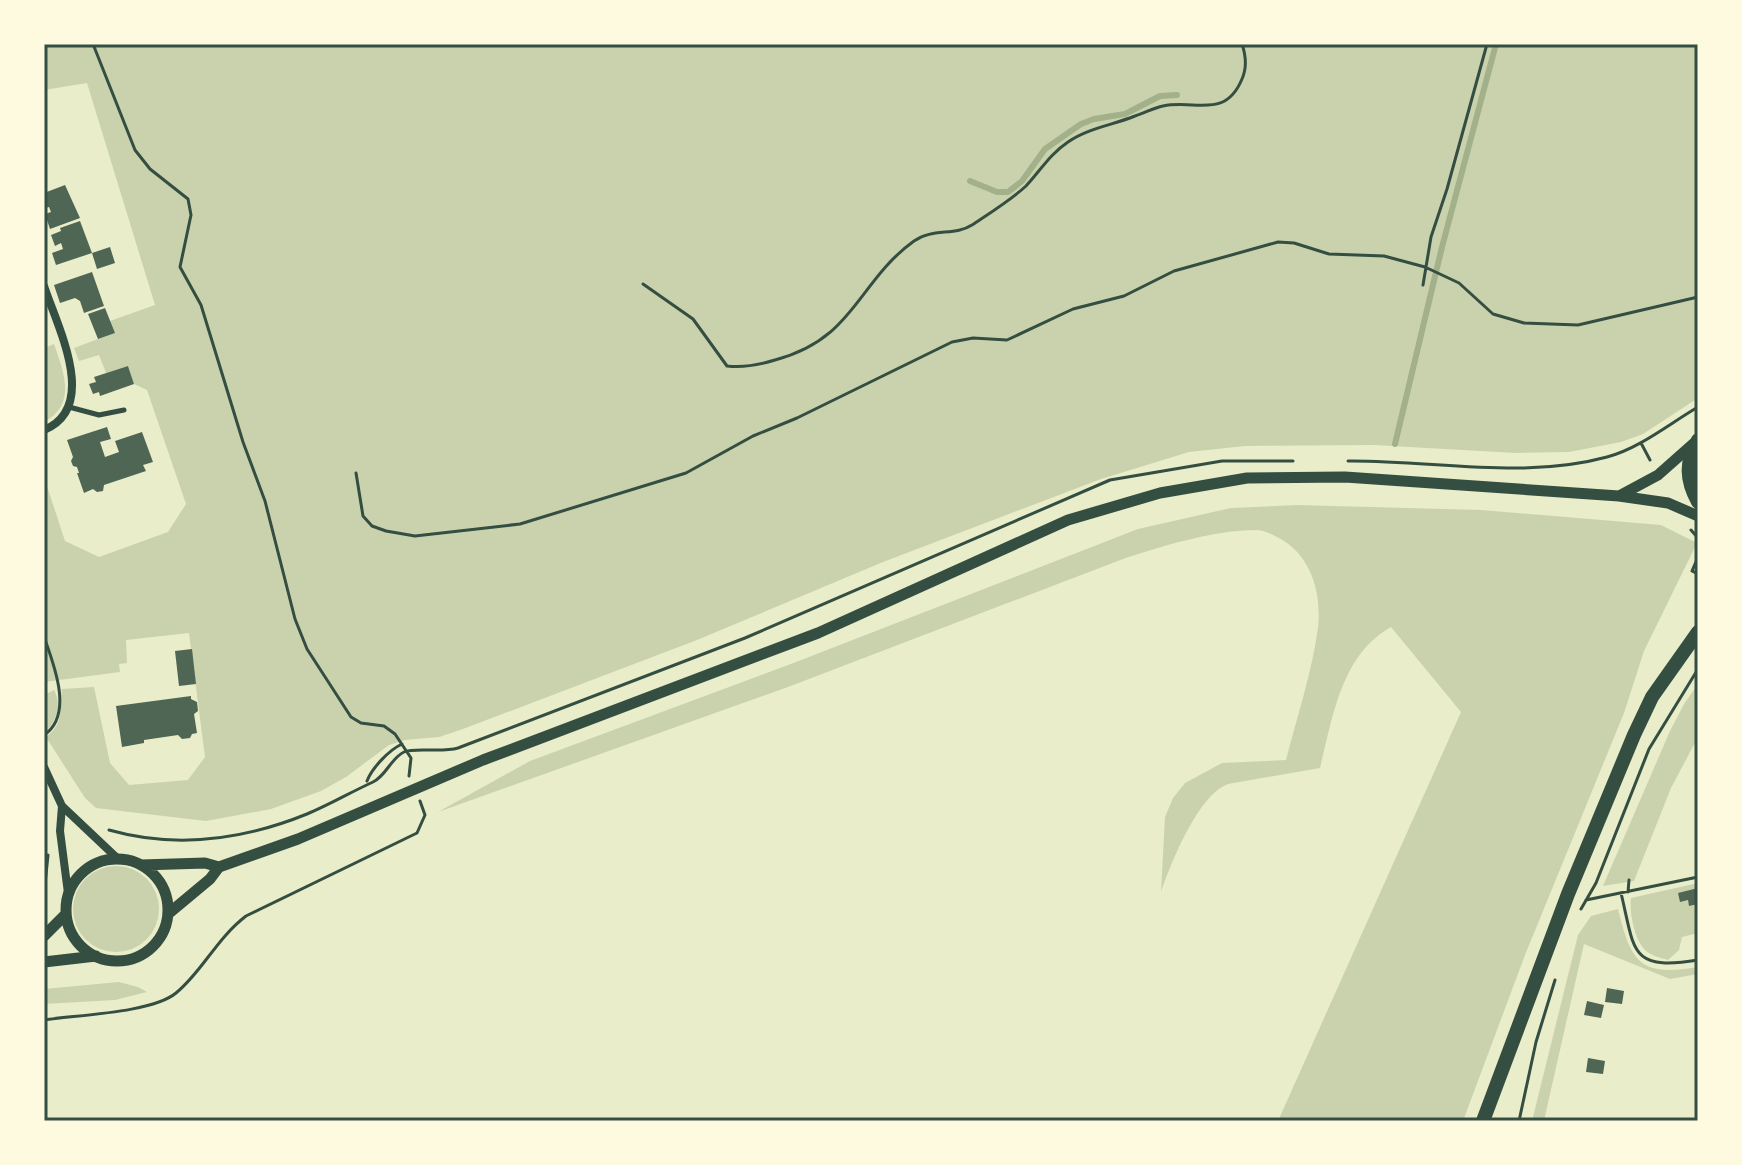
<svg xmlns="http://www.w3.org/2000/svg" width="1742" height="1165" viewBox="0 0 1742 1165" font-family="Helvetica,sans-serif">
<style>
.green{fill:#cad2ad}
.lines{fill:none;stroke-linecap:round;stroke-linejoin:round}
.stream{stroke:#a3b18a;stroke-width:6}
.building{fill:#4f6655}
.path{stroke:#344e41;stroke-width:3}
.service{stroke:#344e41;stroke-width:5}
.minor{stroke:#344e41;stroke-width:8}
.tertiary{stroke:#344e41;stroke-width:11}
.secondary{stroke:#344e41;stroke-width:14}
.neatline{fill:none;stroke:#344e41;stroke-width:3}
</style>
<rect width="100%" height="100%" fill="#e9edc9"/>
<path class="green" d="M44 44H1698V398L1643 434 1621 442 1569 452 1516 453 1374 445 1245 446 1189 452 1101 479 883 562 697 640 463 729 439 737 405 740 389 745 346 777 321 791 271 809 206 821 96 808 85 798 46 737C65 723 59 708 62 689L94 687 110 763 129 785 188 780 205 757 189 633 126 640 127 663 119 664 120 672 44 682V477L65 541 99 557 168 532 186 504 147 390 134 384 128 366 106 373 99 355 79 361 74 348 114 333 110 321 155 305 87 83 44 90Z
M54 344C64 373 77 404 44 422V348Z
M1297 505 1481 510 1661 525 1697 543 1644 651 1624 713 1525 955 1463 1121H1278L1461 712 1391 627C1341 655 1333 717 1320 768L1228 784C1198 795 1171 863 1161 892L1165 817 1173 798 1185 783 1222 763 1286 760C1297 717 1312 672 1318 628 1322 593 1311 555 1279 538 1272 534 1263 530 1256 530 1215 530 1162 546 1123 559L788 687 438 812 530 761 796 662 1138 529 1231 508Z
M1698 684V737L1671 788 1634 881 1603 886 1670 731 1684 704Z
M54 690C62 704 57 722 44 733V695Z
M73 909a43 43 0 1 1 86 0a43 43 0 1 1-86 0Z
M1698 883V933L1682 937 1679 950 1668 960C1662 958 1655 957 1649 953 1635 945 1629 913 1631 898Z
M1618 909C1631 962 1639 977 1698 967V974L1670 979 1584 944 1545 1116 1544 1121H1532L1578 935 1591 916Z
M119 982 138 987 147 992 115 1000 44 1004V989Z"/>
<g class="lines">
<path class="stream" d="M970 181 997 192H1008L1022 181 1045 149 1081 124 1094 119 1125 114 1160 96 1177 95
M1395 444 1442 247 1496 44"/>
</g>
<path class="building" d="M65 185 80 218 50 229 45 214 51 212 49 207 44 208V193Z
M80 221 92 253 56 265 52 253 63 249 61 243 55 246 51 235 61 231 60 228Z
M110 247 115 263 97 269 92 253Z
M92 272 104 306 84 313 80 301 75 298 60 303 54 285Z
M105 308 115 333 98 339 88 314Z
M128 366 134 384 100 396 99 392 93 394 89 384 96 382 94 377Z
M107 427 111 439 100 442 105 457 119 452 115 441 142 432 153 462 143 465 146 471 104 485 103 491 97 492 93 489 84 493 77 473H79L77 467 73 466 71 461 73 457 67 440Z
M192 649 196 684 179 686 175 651Z
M191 696V699L197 702 198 711 194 714 197 733 192 734 190 738 182 739 178 735 144 740V743L122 747 116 706Z
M1698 888V904L1689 906 1688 900 1680 902 1678 893Z
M1607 988 1624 991 1622 1004 1605 1002Z
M1587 1001 1604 1005 1601 1018 1584 1015Z
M1588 1058 1605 1061 1603 1074 1586 1072Z"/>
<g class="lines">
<path class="path" d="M93 44 135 150 150 169 188 199 191 215 180 267 201 305 243 442 265 501 295 619 307 649 351 717 361 723 384 726 395 734 411 758 409 776
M643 284 693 319 727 366C743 368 759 365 775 360 855 339 857 282 914 241 932 228 955 236 972 225 990 213 1011 200 1026 186 1040 171 1050 154 1068 142 1088 128 1113 125 1135 116 1145 113 1153 108 1163 106 1195 99 1225 120 1242 79 1247 68 1246 56 1242 44
M1423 285 1431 237 1447 189 1487 44
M1641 443 1650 460
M1348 461C1433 460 1523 480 1607 457 1640 448 1669 424 1698 407
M356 473 363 516 372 526 386 531 415 536 520 524 686 473 753 436 797 418 952 342 973 338 1007 340 1073 309 1124 296 1174 271 1278 242 1294 243 1329 254 1384 256 1425 267 1459 283 1493 314 1524 323 1578 325 1698 297
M1691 530 1698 538
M1698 557 1692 571 1698 574
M44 637C54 665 74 715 44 735
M367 781C372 768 389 750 402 744
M109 830C176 849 243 840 307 814 329 805 351 792 373 782 386 776 391 758 404 752 415 747 441 753 458 748L745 638 1110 480 1222 461H1293
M1628 892 1629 880
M1621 893C1635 951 1629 971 1698 960
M44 894 48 855
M1586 900 1698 877
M1581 909 1596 883 1649 749 1698 669
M44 1020C76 1015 152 1013 176 993 202 972 216 939 246 916L417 833 425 815 420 801
M1519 1121 1536 1042 1555 980"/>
<path class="service" d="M69 407 99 415 124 410"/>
<path class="minor" d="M44 286C57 326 100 407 44 430
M44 767 62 806 117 858
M62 806 60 831 68 893"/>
<path class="tertiary" d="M1619 496 1658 475 1693 444
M66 910a51 51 0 1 1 102 0a51 51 0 1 1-102 0Z
M141 865 205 863 219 867
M168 914 210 879 219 867 298 839 483 760 818 633 1068 520 1160 493 1247 478 1345 477 1619 496 1668 503 1698 516
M44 936 66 914
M44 962 96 956"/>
<path class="secondary" d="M1698 440C1685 462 1686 480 1698 502
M1483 1121 1568 894 1634 735 1652 697 1698 632"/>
</g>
<rect width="1742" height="1165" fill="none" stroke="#fefae0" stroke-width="92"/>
<rect x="46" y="46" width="1650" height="1073" class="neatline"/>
</svg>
